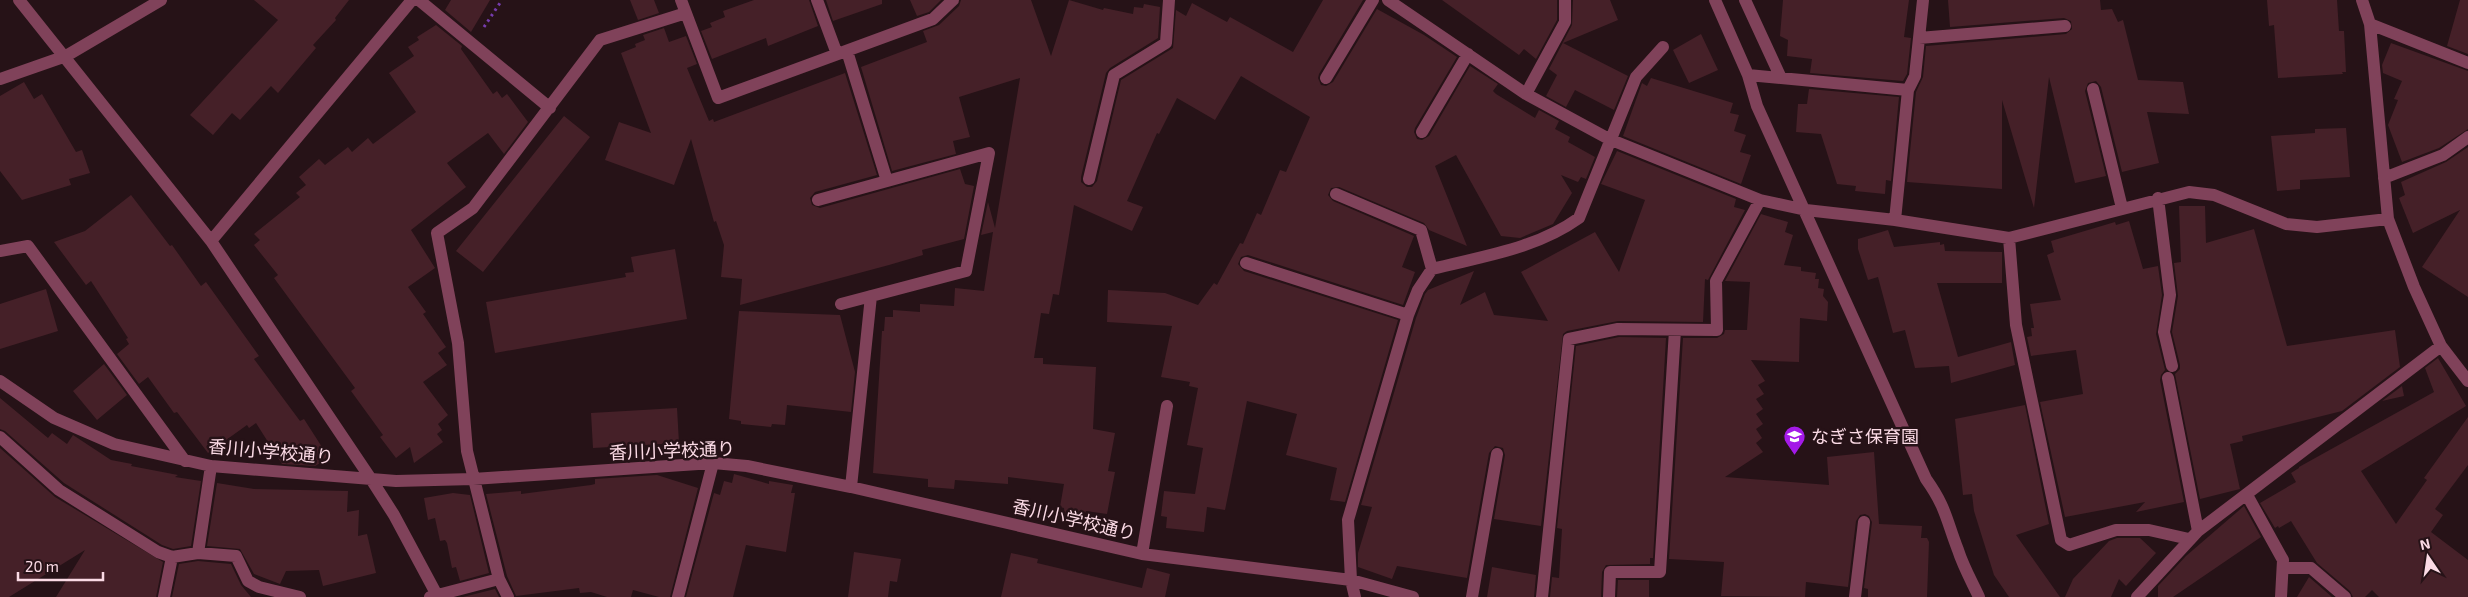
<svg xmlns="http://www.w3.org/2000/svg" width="2468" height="597" viewBox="0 0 2468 597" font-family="'Exo 2','Noto Sans JP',sans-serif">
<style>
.building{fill:#452028}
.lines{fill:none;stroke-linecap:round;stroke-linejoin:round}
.path{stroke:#763cad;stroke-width:3;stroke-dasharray:2.5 4;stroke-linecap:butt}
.minor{stroke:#80425a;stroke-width:12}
.labels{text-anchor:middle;stroke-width:5;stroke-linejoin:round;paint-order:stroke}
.poi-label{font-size:18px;fill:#fbdae5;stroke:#261217;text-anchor:start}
.street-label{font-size:18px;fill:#fbdae5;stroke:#261217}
</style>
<rect width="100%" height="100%" fill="#261217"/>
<path class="building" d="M254 0H349L335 18 336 20 313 45 316 48 278 93 271 86 240 120 232 113 213 135 190 115 278 20Z
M451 0H490L471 32 445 10Z
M630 0H654L659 13 638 20Z
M754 0H809L818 26 768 46 766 38 712 59 701 31 712 27 710 23 725 17 723 11Z
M826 0H882V4L833 21Z
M910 0H941L929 12 917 16Z
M961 0H1031L1051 56 1069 0 1103 10 1104 8 1133 14 1134 7 1143 8 1144 4 1160 7 1158 38 1110 68 1106 73 1081 177V182L1087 187H1092L1097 181 1121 80 1173 48 1176 10 1186 16 1192 3 1227 22 1230 17 1293 52 1323 0H1363L1319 74 1318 78 1321 85 1326 86 1333 82 1377 9 1424 35 1457 57 1415 128 1414 132 1417 139 1422 140 1429 136 1470 66 1498 84 1493 91 1496 94 1535 118 1539 110 1559 121 1555 129 1570 137 1568 142 1595 157 1586 179 1581 177 1578 182 1561 175 1572 193 1553 224 1520 238 1501 236 1456 155 1435 166 1467 246 1429 230 1424 223 1339 187 1331 188 1328 195 1333 201 1414 236 1402 267 1415 272 1403 305 1248 255 1241 257 1238 264 1244 271 1398 320 1345 502 1330 500 1337 468 1286 455 1297 414 1247 401 1225 510 1207 507 1204 532 1166 528 1167 517 1161 516 1164 491 1195 494 1203 448 1187 445 1198 388 1189 386 1190 382 1161 377 1172 326 1107 322 1108 290 1165 293 1198 305 1214 283 1217 285 1240 243 1243 244 1257 213 1261 215 1280 170 1286 172 1310 117 1241 76 1215 120 1177 98 1159 134 1157 133 1127 201 1143 207 1132 231 1074 205 1059 295 1053 294 1049 314 1041 313 1034 358H1043V364L1096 367 1093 429 1115 433 1108 471 1115 472 1107 514 1086 511 1082 520 1065 518 1064 508 1060 507 1064 484 1008 477V484L955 480 954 489 928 487V479L873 473 882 331H884L885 317H893V310L920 312V304L954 306 955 288 984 291 993 232 981 235 988 202 995 228 1020 78 959 97 970 137 953 141 956 154 892 171 861 67 927 42 923 31 939 25 959 6Z
M1442 0H1557V20L1536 59 1524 49 1519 55Z
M1573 0H1610L1618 20 1563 43 1628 76 1614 110 1575 90 1566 107 1546 96 1557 75 1549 69 1572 25Z
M1783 0H1909L1904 37 1911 38 1907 74 1903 81 1810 73 1812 59 1787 56 1788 40 1780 36Z
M1948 0H2100L2101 10 2112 9 2118 22 2123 20 2138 80 2183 82 2189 114 2147 112 2159 163 2122 172 2101 87 2096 81 2088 83 2085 91 2106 176 2075 183 2049 77 2034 208 2002 100V189L1907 182 1916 92 1923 77 1926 46 2066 34 2072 29 2071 21 2064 18 1950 27Z
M2267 0H2337L2339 31H2344L2346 72H2342L2343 74 2278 78 2274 25 2269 26Z
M2460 0H2468V54L2447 46Z
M436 25 462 46 461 49 493 94 497 91 502 98 507 94 528 122 504 154 488 133 447 163 466 187 411 230 435 268 408 287 426 312 423 314 446 347 438 353 447 365 423 382 448 415 438 424 442 430 437 434 443 442 414 463 410 447 396 458 380 437 383 435 351 391 355 388 274 278 278 275 254 245 260 240 254 234 300 197 296 193 306 185 299 177 319 159 325 165 348 147 352 152 368 138 373 144 416 112 389 73 414 56 408 47 419 40 417 37Z
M664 28 669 42 686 36 697 64 687 68 709 121 713 119 714 122 845 73 877 175 815 192 810 198 812 205 820 208 960 169 965 184 974 186 964 239 922 250 923 255 889 265 740 305 742 279 721 277 724 245 716 221 714 222 691 139 674 185 605 160 619 122 651 133 621 53 636 47 635 44 645 40 643 35Z
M1701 34 1718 70 1689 83 1673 50Z
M2391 43 2468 71V129L2439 148 2402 162 2388 125 2398 100 2394 99 2402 81 2383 73 2382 65Z
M1651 78 1733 103 1730 113 1739 115 1734 131 1746 135 1740 152 1751 155 1741 184 1623 136 1642 83 1647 86Z
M24 82 34 99 42 94 76 152 82 150 90 173 69 179 71 185 22 200 0 171V96Z
M1809 89 1899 97 1891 181 1886 180 1885 194 1855 191 1856 186 1837 184 1821 134 1796 132 1798 104H1807Z
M564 116 590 137 483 272 456 251Z
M2346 128 2350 177 2300 180V189L2277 191 2271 136 2315 133V129Z
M2468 147V297L2422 267 2460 210 2413 233 2399 198 2405 195 2401 182 2446 162Z
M1617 151 1736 199 1734 207 1745 210 1708 280 1705 279 1703 322 1618 321 1567 331 1563 334 1541 526 1494 519 1505 455 1503 448 1495 446 1489 453 1467 578 1397 566 1392 579 1358 567V553L1372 507 1361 505 1416 318 1425 294 1428 290 1474 271 1460 305 1485 292 1494 315 1548 321 1521 272 1595 232 1619 272 1645 200 1601 184Z
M131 195 170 246 172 245 201 286 206 282 259 356 254 359 300 421 304 419 329 458 315 466 282 464 256 423 249 428 247 425 208 453 177 412 174 413 148 377 139 384 117 354 129 344 126 339 128 338 91 281 86 285 54 242 85 231Z
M2179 206H2205L2206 243 2254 229 2287 346 2395 330 2400 367 2342 411 2242 436 2243 441 2230 444 2240 489 2200 499 2175 374 2180 369V365L2172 332 2178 296 2174 263 2181 262Z
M1761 214 1788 222 1785 232 1793 235 1784 265 1801 267V271L1816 273 1815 279H1819L1818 288 1824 289 1823 296 1828 302 1827 321 1800 318 1799 362 1751 360 1765 381 1758 385 1764 394 1756 399 1763 409 1756 414 1763 424 1756 429 1762 438 1756 443 1763 452 1725 477 1829 485 1827 457 1874 452 1879 524 1922 526 1921 538H1927L1929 542 1927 597H1868V589L1864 588 1872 522 1869 516 1865 514 1860 515 1856 521 1848 587 1806 582 1805 597 1721 596 1724 562 1669 559 1683 338H1717L1724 334 1725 330H1747L1750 282 1725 281Z
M2129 221 2143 269 2158 266 2162 295 2156 334 2165 370 2161 375 2160 380 2184 502 2136 512 2145 502 2065 517 2040 402 2083 394 2076 350 2031 356 2027 337 2032 336 2031 328H2034L2030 304 2061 300 2047 255 2054 252 2051 241 2115 222 2116 225Z
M1888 230 1894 247 1940 242V245L1944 244 1945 251 2002 252V283H1937L1958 357 2011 342 2015 365 1951 383 1949 366 1915 368 1905 330 1893 333 1878 277 1868 280 1858 249V239Z
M675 249 687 319 495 353 486 302 626 277 625 273 634 272 631 257Z
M46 289 58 331 0 349V304Z
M739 311 840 315 855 372 851 412 787 405 785 425 772 424 771 427 741 424V421L729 419Z
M1619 337 1666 338 1653 558H1650V564L1606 565 1602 572 1601 597H1550L1552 577 1559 578 1562 529 1557 528 1576 346Z
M2438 358 2466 406 2361 471 2396 524 2427 480 2424 478 2468 417V465L2435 509 2443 515 2431 532 2468 560V597H2379L2372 590 2365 597H2353L2350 591 2317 563 2291 521 2279 528 2278 526 2275 528 2260 503 2296 482 2291 473 2299 468V467L2434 392 2425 368Z
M104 364 127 395 97 420 73 391Z
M2402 386 2404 396 2382 401Z
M0 398 48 438 52 433 67 444 73 435 111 460 132 464 131 466 178 475 175 477 201 481 191 546 173 549 162 545 64 483 5 431 0 429Z
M2025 405 2049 524 2016 535 2060 597H2009L1994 575 1974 511 1972 494 1963 495 1955 419Z
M677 408 679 443 593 448 591 413Z
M0 448 55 497 163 562 156 597H56L85 550 9 597H0Z
M734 474 769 484V481L793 485 791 493H795L786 552 746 545 733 597H686L714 493 720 495 724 481 732 483Z
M657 475 698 488 670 597H659L633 590 631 597H607L591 592 580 593 579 588 516 596 507 576 486 494 521 491V494L591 485 595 484V479Z
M217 483 254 489 348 491 347 512 359 510 358 536 367 534 376 573 323 586 319 570 286 571 280 584 254 574 240 549 207 546Z
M453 493 470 495 489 573 460 581 456 567 452 568 447 543 445 540 440 541 435 518 428 520 424 498Z
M2244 506 2261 537 2173 597H2158V586L2186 556Z
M2117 538H2140L2156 553 2126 586 2119 579 2111 597H2065L2073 579 2109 541Z
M854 552 901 559 897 582 890 581 888 597H848Z
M1011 553 1038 559 1037 563 1142 588 1147 568 1170 574 1165 597H1001Z
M198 561 231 564 241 585 251 597H172L179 564Z
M1492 567 1536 575 1534 597H1487Z
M2309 577 2332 597H2297Z
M1618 580H1649V597H1617Z
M495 589 499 597H463Z"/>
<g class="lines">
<path class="path" d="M484 27 502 0"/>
<path class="minor" d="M19 0 211 241 371 479 394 515 438 597
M419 0 550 108
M681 0 718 98 933 19 953 0
M817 0 837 54
M1388 0 1526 94 1609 139 1760 200 1806 210 1895 220 2009 238 2189 192 2214 195 2286 224 2317 227 2388 219
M1715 0 1748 75 1757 106 1926 479C1946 507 1946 519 1958 550 1963 566 1972 582 1979 597
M1745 0 1781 78
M2362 0 2370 24 2388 219 2414 287 2441 346 2468 381
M2370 24 2468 63
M1919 38 2065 26
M847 51 887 181
M1748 75 1908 90
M1326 78 1373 0
M0 79 66 56 161 0
M2093 89 2122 208
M1526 94 1565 22V0
M1422 132 1468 54
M2384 178 2443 155 2468 137
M1089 179 1114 75 1166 43 1169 0
M1336 194 1421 230 1432 269
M2158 198 2170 295 2164 332 2172 366
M818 200 989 153 966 271 841 304
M1895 220 1908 90 1915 76 1923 0
M2009 238 2016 325 2061 540 2069 545 2116 530H2149L2189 539
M211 241 412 0
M0 251 28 246 185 461
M1246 263 1408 315
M2168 378 2198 531
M0 381 54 418 114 444 211 466 396 481 473 479 713 463 747 466 851 487 1142 554 1351 580 1413 597
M0 437 59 490 158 552 172 557 198 553 236 556 248 581 259 587 300 597
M851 487 871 296
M2247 495 2283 560 2281 597
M198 553 211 466
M1142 554 1167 406
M2283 568H2311L2345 597
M164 597 172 557
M430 597 499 579
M508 597 499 579 467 451 458 343 437 233 473 208 600 40 686 13
M678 597 713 463
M1355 597 1351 580 1348 520 1408 315 1418 290 1432 269C1483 256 1536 249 1579 218L1636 77 1663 47
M1472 597 1497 454
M1542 597 1569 339 1618 329 1717 330 1716 281 1760 200
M1609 597 1610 572H1660L1675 330
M1855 597 1864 522
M2137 597 2198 531 2441 346"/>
</g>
<defs>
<symbol id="school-pin" viewBox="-11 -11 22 30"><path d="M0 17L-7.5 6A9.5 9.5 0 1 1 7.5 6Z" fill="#a41ae8" stroke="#261217"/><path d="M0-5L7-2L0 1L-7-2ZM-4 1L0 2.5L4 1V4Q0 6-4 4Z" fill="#fff"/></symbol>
</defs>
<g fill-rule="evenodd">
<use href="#school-pin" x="1782" y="424" width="25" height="34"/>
</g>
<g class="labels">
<g class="poi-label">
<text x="1811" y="443">なぎさ保育園</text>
</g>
<g class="street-label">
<text transform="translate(672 451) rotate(-2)" y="6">香川小学校通り</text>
<text transform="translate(271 452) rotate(5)" y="6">香川小学校通り</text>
<text transform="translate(1074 520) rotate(13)" y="6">香川小学校通り</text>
</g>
</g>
<g transform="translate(2428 557) rotate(347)" stroke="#261217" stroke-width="4" paint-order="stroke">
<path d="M0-4L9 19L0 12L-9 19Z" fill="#fbdae5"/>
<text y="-8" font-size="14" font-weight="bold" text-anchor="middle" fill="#fbdae5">N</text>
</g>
<path d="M18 572v8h85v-8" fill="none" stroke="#fbdae5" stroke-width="2.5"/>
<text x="25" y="572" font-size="15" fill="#fbdae5" stroke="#261217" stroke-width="4" paint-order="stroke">20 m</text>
</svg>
